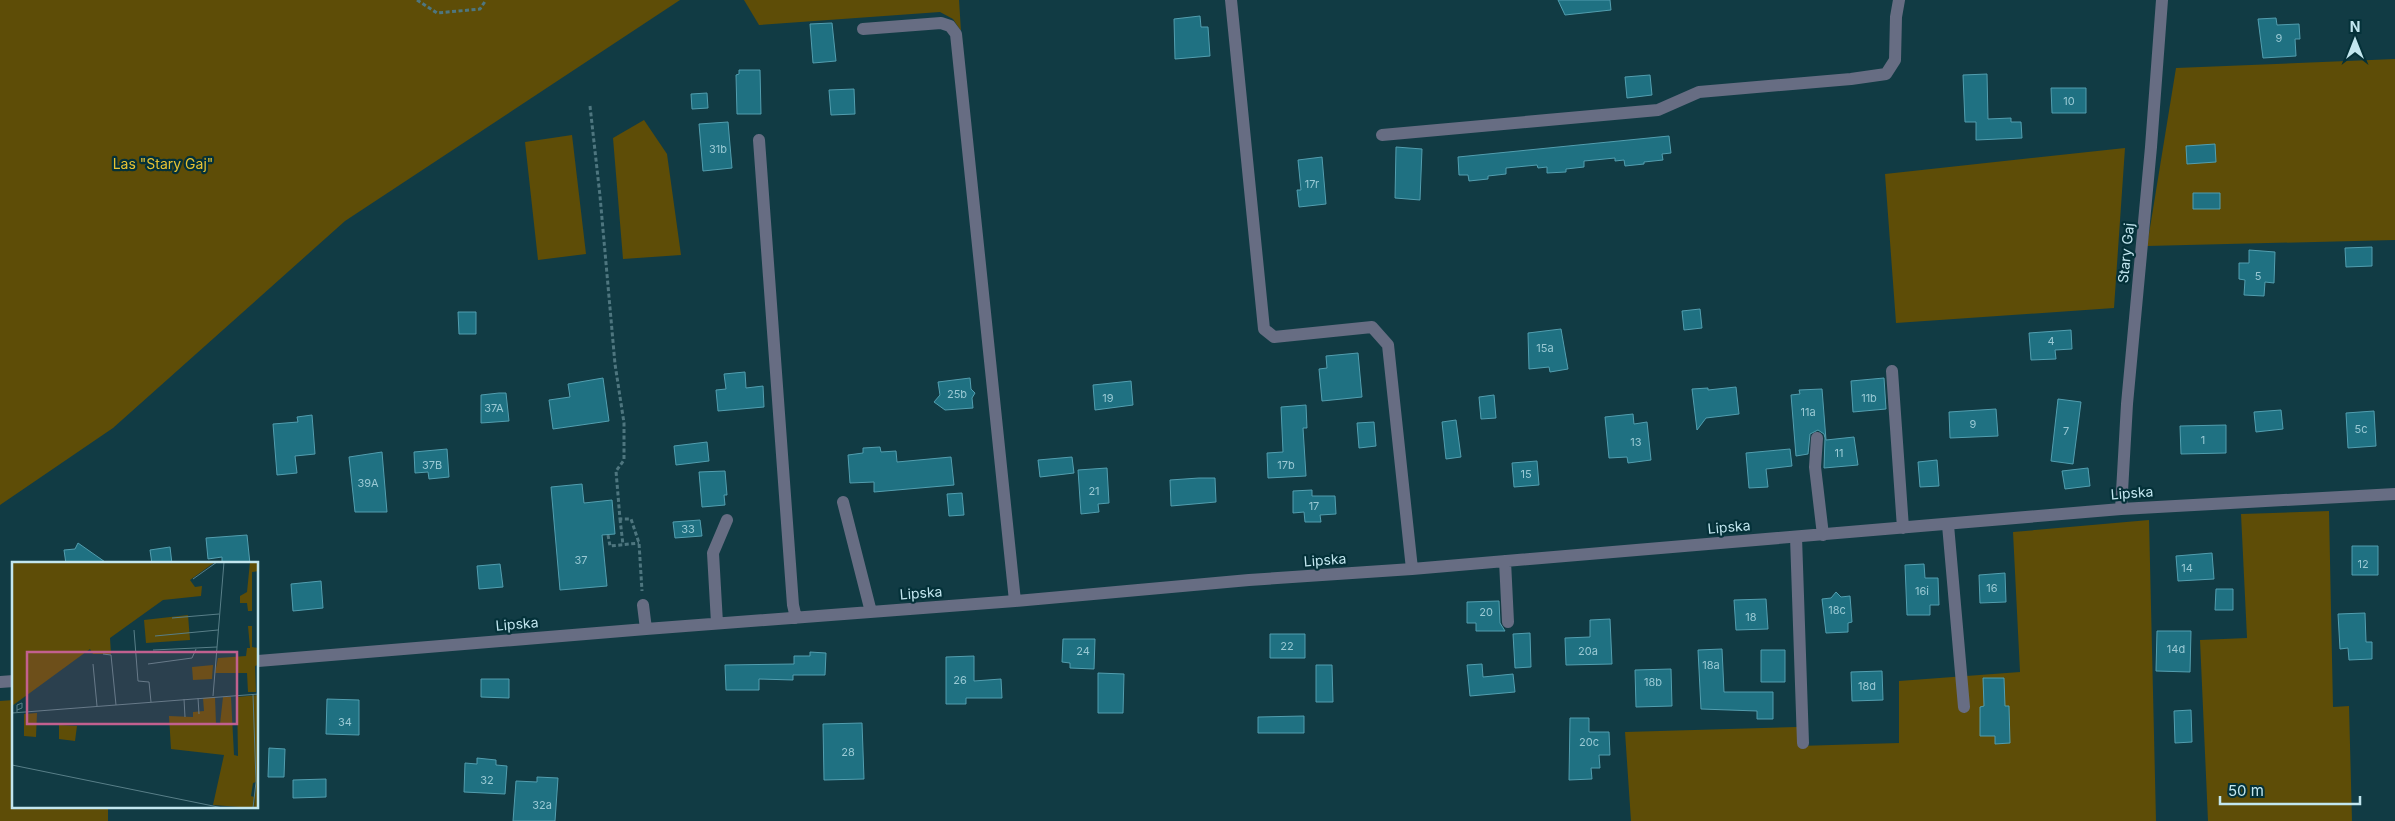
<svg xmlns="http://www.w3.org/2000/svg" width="2395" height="821" viewBox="0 0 2395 821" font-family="Inter,sans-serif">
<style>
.green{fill:#5e4d07}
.building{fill:#1f7182;stroke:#529eaf}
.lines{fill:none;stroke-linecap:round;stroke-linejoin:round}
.path{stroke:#4e767f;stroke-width:3;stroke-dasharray:4 2.5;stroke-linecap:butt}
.minor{stroke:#676d83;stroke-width:12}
.labels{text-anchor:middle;stroke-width:4.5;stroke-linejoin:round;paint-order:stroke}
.number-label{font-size:11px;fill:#99c9d4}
.park-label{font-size:14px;fill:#e5c233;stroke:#043139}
.street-label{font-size:14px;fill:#c2e6ef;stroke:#043139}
.inset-road{fill:none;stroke:#587f88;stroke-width:1}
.view{fill:#c2608f;fill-opacity:0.15;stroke:#c2608f;stroke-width:2.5}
.inset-edge{fill:none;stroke:#c2e6ef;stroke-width:2.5}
</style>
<rect width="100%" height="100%" fill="#113b44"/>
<path class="green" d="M0 0H680L345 221 113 428 0 505Z
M744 0H959L961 31 953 19 940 12 759 25Z
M2395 59V240L2147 246 2176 68Z
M644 120 667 154 681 255 623 259 613 138Z
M572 135 586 254 538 260 525 142Z
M2125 148 2114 308 1896 323 1885 174Z
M2329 511 2333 707 2349 706 2352 821H2208L2200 640 2247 638 2241 514Z
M2149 520 2156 821H1631L1625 732 1797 727 1798 746 1899 743V681L2020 672 2013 532Z
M14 700V807H108V821H0V701Z"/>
<path class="building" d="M1558 0H1610L1611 10 1565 15Z
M1200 16 1201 27H1208L1210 56 1175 59 1174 19Z
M2276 18 2277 25 2299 24 2300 39H2295L2296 56 2263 58 2258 19Z
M832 23 836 61 813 63 810 24Z
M739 70H760L761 114H737L736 75 739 74Z
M1987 74 1988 119 2011 118V122H2021L2022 138 1976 140V122H1965L1963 75Z
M1650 75 1652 95 1627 98 1625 77Z
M2051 88H2086V113H2052Z
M854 89 855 114 831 115 829 90Z
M707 93 708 108 692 109 691 94Z
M728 122 732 168 703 171 699 124Z
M1669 136 1671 153 1662 154 1663 160 1644 162V164L1625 166 1624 160 1615 161V158L1584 161V167L1566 169V172L1547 173V167L1538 168 1537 165 1506 168V174L1488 176V179L1469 181 1468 175H1459L1458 157Z
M2215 144 2216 162 2187 164 2186 146Z
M1396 147 1422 149 1420 200 1395 198Z
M1322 157 1326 204 1299 207 1297 190H1301L1298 160Z
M2193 193H2220V209H2193Z
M2372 247V266L2346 267 2345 248Z
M2249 250 2275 252 2274 283 2265 282 2264 296 2244 295 2245 280 2239 279V263H2249Z
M1700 309 1702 328 1684 330 1682 311Z
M458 312H476V334H459Z
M1561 329 1568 369 1550 372 1549 367 1529 369 1528 333Z
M2071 330 2072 349 2055 350 2056 359 2031 360 2029 333Z
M1358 353 1362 397 1322 401 1319 369 1327 368 1326 356Z
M745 372 746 388 763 386 764 407 718 411 716 390 726 389 724 374Z
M603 378 609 421 553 429 549 400 570 397 568 384Z
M970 378 971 389 975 393 972 398 973 408 945 410 934 402 940 395 938 382Z
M1884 378 1886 409 1853 412 1851 381Z
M1131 381 1133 405 1095 410 1093 385Z
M1736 387 1739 414 1706 418 1697 430 1692 389 1708 388V390Z
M1822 389 1826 440 1854 437 1858 465 1824 468 1825 438 1824 434 1818 430 1810 434 1808 454 1796 456 1791 395 1800 394 1799 390Z
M499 393H506L509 421 481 423V395Z
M1494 395 1496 418 1481 419 1479 397Z
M2058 399 2081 402 2073 464 2051 461Z
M1306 405 1307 428H1303L1306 476 1268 478 1267 453 1283 452 1281 407Z
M1996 409 1998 436 1950 438 1949 412Z
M2281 410 2283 429 2256 432 2254 412Z
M2374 411 2376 446 2348 448 2346 413Z
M1633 414 1634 424 1647 422 1651 460 1628 463 1627 457 1609 458 1605 417Z
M312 415 315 454 295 456 297 473 277 475 273 424 298 422 297 417Z
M1456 420 1461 457 1446 459 1442 422Z
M1374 422 1376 446 1359 448 1357 423Z
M2226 425V453L2181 454 2180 426Z
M707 442 709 461 676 465 674 446Z
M880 447 881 452 896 451 897 462 951 457 954 485 874 492V482L850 483 848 455 863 453V448Z
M447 449 449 477 429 479 428 472 415 473 414 452Z
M1790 449 1792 466 1766 469 1768 487 1749 488 1746 453Z
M382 452 387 512H355L349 457Z
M1072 457 1074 473 1040 477 1038 460Z
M1937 460 1939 486 1920 487 1918 462Z
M1537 461 1539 485 1514 487 1512 463Z
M1107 468 1109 503 1098 504 1099 512 1081 514 1078 470Z
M2088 468 2090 486 2065 489 2062 471Z
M725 471 727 495H724L725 505 702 507 699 472Z
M1199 478H1215L1216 502 1171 506 1170 480Z
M582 484 584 503 612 500 615 534 602 535 607 586 560 590 551 487Z
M1312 490V496H1335L1336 514 1320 515 1321 522H1305L1304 512 1293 513V491Z
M962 493 964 515 949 516 947 494Z
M700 520 702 536 675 538 673 522Z
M247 535 250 564H222V557L208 559 206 538Z
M78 543 108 564H66L64 550 75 549Z
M2352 546H2378V575H2352Z
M170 547 172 564H152L150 550Z
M2212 553 2214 579 2178 581 2176 556Z
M500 564 503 587 479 589 477 566Z
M1924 564 1925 578H1938L1939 605H1930V615H1907L1905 565Z
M2005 573 2006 602 1980 603 1979 575Z
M321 581 323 608 293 611 291 584Z
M2216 589H2233V610H2215Z
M1836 592 1841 597 1850 596 1852 622 1848 623V632L1826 633 1822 599 1831 598Z
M1766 599 1768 629 1736 630 1734 600Z
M1499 601 1500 623 1505 631H1476V623H1467V602Z
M2365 613 2366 642H2372V659L2349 660 2348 648 2340 649 2338 614Z
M1610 619 1612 664 1566 665 1565 638 1590 637V620Z
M2157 631H2191L2190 672 2156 671Z
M1530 633 1531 667 1515 668 1513 634Z
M1270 634H1305V658H1270Z
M1063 639H1095L1094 669 1070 668V663L1062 662Z
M1722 649 1724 692H1773V719H1757V711L1701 709 1698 650Z
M1761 650H1785V682H1761Z
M810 652 826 653 825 675H793V680L759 679V690H726L725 665 794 664V656H810Z
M974 656V681L1001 679 1002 698H966V704H946V657Z
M1482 664 1483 677 1513 674 1515 692 1470 696 1467 665Z
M1316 665H1332L1333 702H1316Z
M1671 669 1672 706 1636 707 1635 670Z
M1882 671 1883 700 1852 701 1851 672Z
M1098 673 1124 674 1123 713H1098Z
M1983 678H2004L2005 706H2009L2010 743 1995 744V736H1980V707L1984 706Z
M481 679H509V698L481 697Z
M327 699 359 700V735L326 734Z
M2191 710 2192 742 2175 743 2174 711Z
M1304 716V733H1258V717Z
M1570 718H1589V732H1609L1610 755H1599L1600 768H1591L1592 779 1569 780Z
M862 723 864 779 824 780 823 724Z
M269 748 285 749 284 777H268Z
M477 758 496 760V765L507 766 505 794 464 792 465 763 477 764Z
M537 777 558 778 555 821H513L516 781 537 782Z
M326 779V797L293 798V780Z"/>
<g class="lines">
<path class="path" d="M417 0 437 13 480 9 486 0
M590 106 600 196 615 364 624 423V460L616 471 620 519H631L639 543 642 591
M620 519 623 545
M608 535 610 546 639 543"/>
<path class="minor" d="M1231 0 1264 329 1274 337 1372 327 1388 345 1412 569
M863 29 941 23 950 26 956 34 1015 601
M1382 135 1658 110 1699 92 1851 79 1886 74 1895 60 1896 17 1899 0
M759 140 793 605 796 618
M1892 371 1903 528
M1817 438 1815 467 1823 535
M843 502 871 612
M2121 509 2127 404 2151 147 2162 0
M1948 525 1964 707
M1796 537 1803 743
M1505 561 1508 622
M643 605 646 629
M717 623 713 553 727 520
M258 661 646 629 1015 601 1249 580 1412 569 2121 509 2395 494
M0 682 14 681"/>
</g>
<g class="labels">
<g class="number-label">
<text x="2279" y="42">9</text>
<text x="2069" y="105">10</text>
<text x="718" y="153">31b</text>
<text x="1312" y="188">17r</text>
<text x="2258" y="280">5</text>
<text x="2051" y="345">4</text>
<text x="1545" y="352">15a</text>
<text x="957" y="398">25b</text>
<text x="1108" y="402">19</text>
<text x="1869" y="402">11b</text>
<text x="494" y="412">37A</text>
<text x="1808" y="416">11a</text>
<text x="1973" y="428">9</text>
<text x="2361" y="433">5c</text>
<text x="2066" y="435">7</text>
<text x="2203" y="444">1</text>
<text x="1636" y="446">13</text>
<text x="1839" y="457">11</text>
<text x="432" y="469">37B</text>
<text x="1286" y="469">17b</text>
<text x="1526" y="478">15</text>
<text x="368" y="487">39A</text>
<text x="1094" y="495">21</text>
<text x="1314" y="510">17</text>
<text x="688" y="533">33</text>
<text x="581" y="564">37</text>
<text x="2363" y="568">12</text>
<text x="2187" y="572">14</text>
<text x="1992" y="592">16</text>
<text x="1922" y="595">16i</text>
<text x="1837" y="614">18c</text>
<text x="1486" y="616">20</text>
<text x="1751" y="621">18</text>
<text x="1287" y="650">22</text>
<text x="2176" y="653">14d</text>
<text x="1083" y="655">24</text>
<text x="1588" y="655">20a</text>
<text x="1711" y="669">18a</text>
<text x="960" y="684">26</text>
<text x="1653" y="686">18b</text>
<text x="1867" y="690">18d</text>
<text x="345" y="726">34</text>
<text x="1589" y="746">20c</text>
<text x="848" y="756">28</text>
<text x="487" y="784">32</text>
<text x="542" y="809">32a</text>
</g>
<g class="park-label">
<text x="163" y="169">Las "Stary Gaj"</text>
</g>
<g class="street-label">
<text transform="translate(2126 253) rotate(-84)" y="5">Stary Gaj</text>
<text transform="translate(2132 493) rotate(-4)" y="5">Lipska</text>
<text transform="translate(1729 527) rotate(-5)" y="5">Lipska</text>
<text transform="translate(1325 560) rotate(-4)" y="5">Lipska</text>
<text transform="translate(921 593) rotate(-4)" y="5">Lipska</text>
<text transform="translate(517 624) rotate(-5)" y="5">Lipska</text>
</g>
</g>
<g transform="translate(12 562)">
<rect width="246" height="246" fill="#113b44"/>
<path d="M0 0H203L178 18 183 25 190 24 189 34 151 38 98 76 99 92H81L78 87 0 144ZM238 0H246L247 9 240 10V49H236L235 41H228V34L235 30ZM176 53 178 78 134 81 132 58ZM236 64H240V85L246 86V103L243 104 244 130H236L235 111H203L206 96 234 94 235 86H238ZM201 103 200 117 181 118 180 105ZM246 133 245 246H242L244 220 241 221 239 234 242 235 241 246 201 243 212 193 159 187 157 154 181 155V150L192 149 191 136 203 135 204 162H208L211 135H219L222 193 226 194 225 135ZM25 151 24 175 12 174V152ZM47 163 65 164 63 179 47 177Z" fill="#5e4d07"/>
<path class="inset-road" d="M181 17 205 0M160 56 207 52M122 68 126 119 137 120 139 140M143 74 206 68M141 88 205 85M91 92 99 93 104 143M81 102 85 144M136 102 180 96 184 87M241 132 244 220 241 246M201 134 212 0M186 136 187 152M172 137 173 155M5 148 10 146V141L5 143V150M0 151 247 132M0 203 211 246"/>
<path class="view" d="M15 90H225V162H15Z"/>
<rect width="246" height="246" class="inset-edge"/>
</g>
<g transform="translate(2355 40)" stroke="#043139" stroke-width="4" paint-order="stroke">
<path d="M0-4L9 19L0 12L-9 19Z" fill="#c2e6ef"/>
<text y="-8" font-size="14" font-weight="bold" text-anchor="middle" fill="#c2e6ef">N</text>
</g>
<path d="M2220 796v8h140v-8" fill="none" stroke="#c2e6ef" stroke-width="2.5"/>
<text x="2228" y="796" font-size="15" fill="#c2e6ef" stroke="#043139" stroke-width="4" paint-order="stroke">50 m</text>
</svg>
